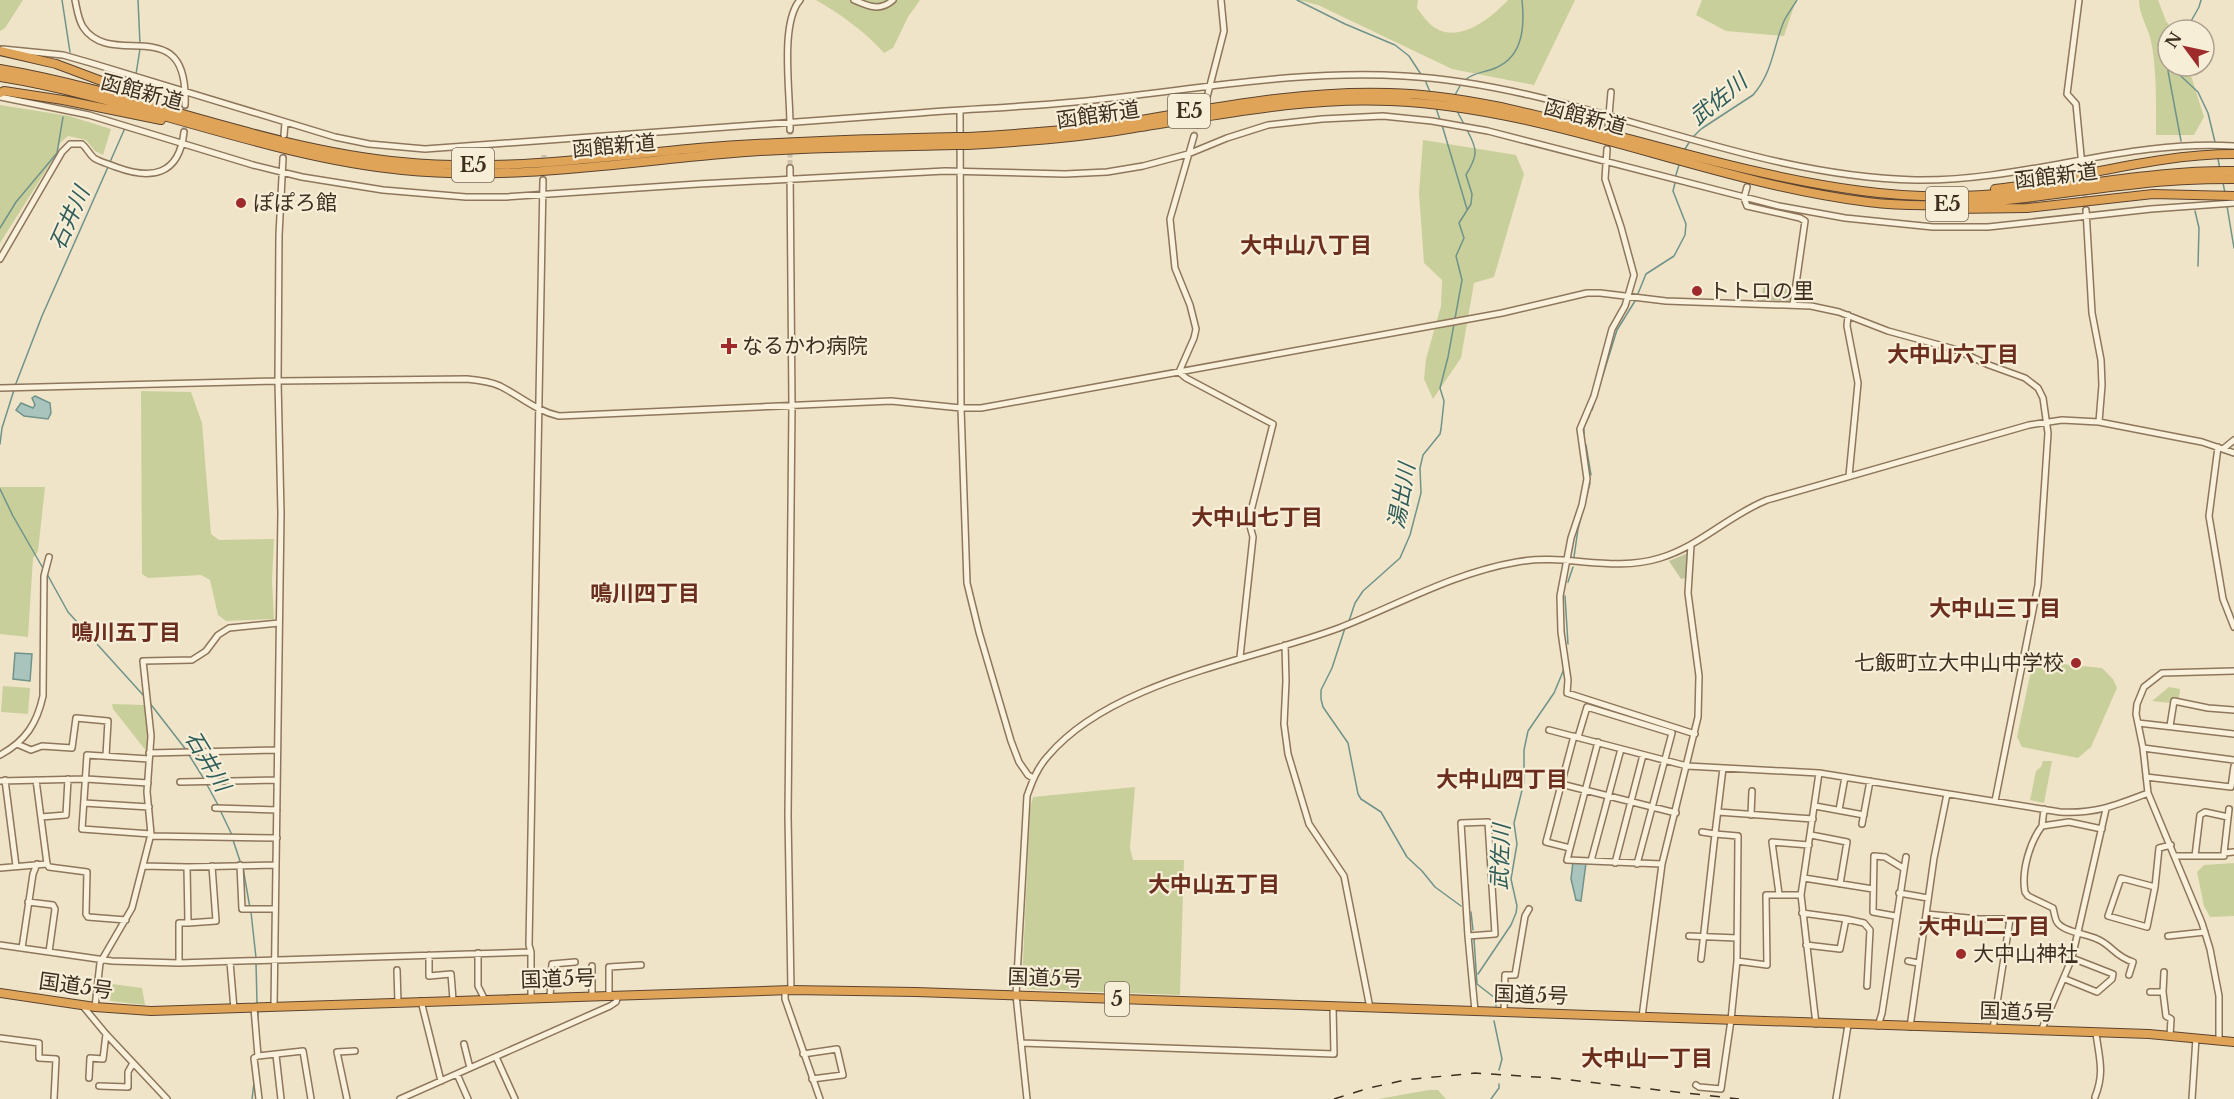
<svg xmlns="http://www.w3.org/2000/svg" width="2234" height="1099" viewBox="0 0 2234 1099" font-family="'Libre Baskerville','Noto Sans JP',serif">
<style>
.green{fill:#c9cf9b}
.cemetery{fill:#bfc49a}
.water{fill:#a9c4bc;stroke:#6f938a;stroke-width:1.5}
.lines{fill:none;stroke-linecap:round;stroke-linejoin:round}
.stream{stroke:#6f938a;stroke-width:1.5}
.minor-tunnel{stroke:#ccc0a6;stroke-width:5;stroke-dasharray:5 2.5;stroke-linecap:butt}
.minor-casing{stroke:#8d765c;stroke-width:8}
.highway-casing{stroke:#5b4430;stroke-width:10}
.minor{stroke:#faf1dc;stroke-width:5}
.highway{stroke:#e0a458;stroke-width:8}
.rail{stroke:#3d2e20;stroke-width:1.5;stroke-dasharray:10 10;stroke-linecap:butt}
.highway-bridge-casing{stroke:#5b4430;stroke-width:10;stroke-linecap:butt}
.highway-bridge{stroke:#e0a458;stroke-width:8}
.poi-dot{fill:#9e2a2b;stroke:#f7eed8;stroke-width:2}
.labels{text-anchor:middle;stroke-width:4.5;stroke-linejoin:round;paint-order:stroke}
.shield{fill:#f7eed8;stroke:#756857;stroke-width:1.5}
.shield-label{font-size:20px;font-weight:bold;fill:#3d2e20}
.street-label{font-size:21px;fill:#3d2e20;stroke:#f7eed8}
.poi-label{font-size:21px;fill:#3d2e20;stroke:#f7eed8;text-anchor:start}
.water-label{font-size:22px;font-style:italic;fill:#2f5d5a;stroke:#f7eed8}
.neighbourhood-label{font-size:22px;font-weight:bold;fill:#6b2e1e;stroke:#f7eed8}
</style>
<rect width="100%" height="100%" fill="#f0e4c8"/>
<path class="green" d="M0 0H23L5 28 0 31Z
M816 0H920L908 17 893 48 884 53C864 31 842 15 816 0Z
M1298 0H1418L1417 8C1421 13 1425 19 1429 23 1455 48 1490 19 1508 0H1575L1534 85 1452 69 1318 5Z
M1702 0H1796L1784 36 1726 31 1696 15Z
M2139 0H2158L2166 21 2173 30H2168V66H2188L2204 117 2194 135H2156C2156 104 2157 71 2151 41 2148 27 2139 15 2139 0Z
M0 105 69 116 111 129 103 155 95 151 86 140 68 136 60 143 57 153 0 243Z
M1423 140 1516 155 1524 174 1494 277 1474 283 1461 358 1433 399 1424 379 1426 359 1441 306 1442 280 1424 263 1419 193Z
M141 391 191 392 202 423 211 534 219 540 274 539 272 581 274 619 226 621 218 615 210 580 201 575 148 578 142 574Z
M0 487H45L38 551 33 558 28 637 0 634Z
M2033 661 2102 668 2113 679 2117 688 2091 747 2078 758 2022 747 2017 737Z
M3 686 30 688 28 714 1 712Z
M2169 687 2180 689 2179 699H2171L2170 703 2152 701Z
M112 704 144 705 149 735 147 752 113 709Z
M2043 761H2052L2044 803 2030 800 2036 771 2041 767Z
M1135 787 1130 848 1133 860H1184L1180 995 1027 989 1022 982 1030 809 1033 797Z
M2234 863V916L2210 917 2204 906 2197 872 2204 865Z
M112 984 142 988 145 1005 110 1001Z
M1429 1090H1438L1446 1099H1378Z"/>
<path class="cemetery" d="M1763 286 1791 289 1790 301 1762 300Z
M1688 553 1686 578 1681 579 1669 561Z"/>
<path class="water" d="M35 396 50 403 51 413 48 419 24 416 16 410 21 403 33 408 35 405 32 398Z
M15 653 32 654 30 681 13 679Z
M1573 862 1586 863 1581 901 1576 900 1571 879Z"/>
<g class="lines">
<path class="stream" d="M62 0 70 52
M138 0 140 44
M1297 0 1345 24 1395 45 1409 56 1422 76
M2186 30 2199 7 2201 0
M2168 51V57
M2170 66 2198 92 2208 113 2215 142
M2169 67 2168 71 2181 141
M136 74 140 49
M1425 80 1430 92
M1465 80C1473 73 1480 73 1490 70 1523 60 1525 28 1522 0
M134 89 135 79
M1455 95 1461 84
M1436 108 1440 120
M1457 111 1465 126
M1442 125 1467 209
M1693 137 1701 129 1753 95C1773 72 1773 47 1784 21 1788 13 1793 7 1797 0
M1685 149 1690 141
M2218 159 2220 169
M110 162 125 128
M1675 178 1679 165
M2223 183 2225 193
M2227 206 2234 248
M2195 211 2199 228 2198 266
M0 228 16 202 57 153 63 117
M1637 296 1646 274 1674 256 1685 235 1686 224 1673 191 1675 183
M15 386 42 316 108 167
M1592 410 1617 330 1635 301
M1584 436V427L1590 414
M0 444 2 428 14 390
M1586 445 1591 475
M0 489 13 516 44 570
M1574 557 1578 529 1590 483
M47 574 68 612 144 696
M1568 582 1573 567
M1565 596 1568 644
M1349 621 1355 603 1363 591 1400 558 1410 535 1421 493 1420 468 1423 455 1440 434 1441 429 1444 401 1440 388 1448 357 1462 280 1456 256 1464 238 1459 223 1471 204 1472 194 1466 175C1478 155 1478 150 1467 130
M1345 628 1332 668 1321 690V699L1323 707 1348 743 1358 794 1361 799 1381 812 1407 857 1422 871 1435 887 1461 906
M149 702 187 751
M189 755 204 779
M206 783 218 805
M220 810 232 835
M233 840 241 864
M243 868 250 908
M251 912 256 958
M1471 912 1473 930
M1474 939 1477 984 1495 998 1496 1006
M256 963 257 1003
M1478 974 1511 925 1516 913 1517 906 1511 879 1517 844 1514 823 1524 782V750L1528 731 1554 693 1564 669
M258 1011V1027
M1494 1021 1502 1059 1499 1070
M252 1099 254 1083
M1491 1099 1499 1088V1084"/>
<path class="minor-tunnel" d="M790 130V168
M184 132 185 105
M1194 136 1207 97
M2083 172 2086 210
M543 180 544 155"/>
<defs>
<path id="minor" d="M75 0C77 9 78 19 83 27 112 71 189 9 185 105
M854 0C868 6 880 12 893 0
M2079 0 2067 94 2076 104 2082 166
M2 49 63 55 91 63 335 137 369 144 425 149C590 137 754 125 919 113 971 109 1023 107 1075 102 1184 92 1294 69 1404 76 1579 86 1740 176 1915 180 2023 182 2126 139 2234 146
M0 97 89 115 253 165 302 177 383 190 466 197H506L698 184 945 171 1065 174 1107 172 1143 166 1188 154 1227 138 1268 125 1322 119 1383 116 1432 121 1488 131 1779 206 1845 218 1884 222 1933 227H1988L2151 209 2234 203
M1207 97 1224 31 1221 0
M960 110 961 408 967 583 979 632 1011 741 1019 762 1028 775 1033 778
M1608 127 1611 92
M790 130C791 97 779 24 800 0
M284 135 285 123
M1194 136 1170 219 1175 268 1190 305 1196 329 1194 338 1179 372 1186 378 1273 424 1250 515V526L1253 537 1240 657
M1607 149 1605 179 1621 227 1634 275 1625 306 1612 329 1594 396 1580 429 1587 479 1582 505 1571 538 1560 596 1561 632 1568 680 1567 693 1695 734
M790 168 792 405 788 816 791 990
M1747 187 1744 198 1747 206 1800 218 1805 221 1793 305
M2086 210 2092 313 2101 360 2102 385 2099 422
M0 259 62 152 70 144H82C87 148 89 154 94 158 100 162 109 164 116 167 151 180 179 176 184 132
M1848 315 1847 326 1858 383 1849 476
M0 388 278 381 467 379C478 380 489 381 500 386 520 396 536 411 559 416L891 401 961 408H981L1502 313 1587 293H1600L1666 301 1811 306 1839 312 1888 331 1954 349 1989 365 2025 378 2038 388 2043 398 2048 433 2038 585 1995 801
M2218 447 2209 516 2223 599 2234 627
M2223 449 2234 440
M1285 645 1286 681 1284 724 1288 754 1309 824 1344 876 1370 1008
M2138 723 2234 734
M2170 726 2174 701 2208 708 2234 710
M1549 730 1687 766 1819 773 2060 812C2095 814 2117 805 2148 793
M1574 736 1546 842 1570 848 1567 860 1662 864
M1578 737 1587 707 1672 733 1637 864
M17 744 31 750 42 746 72 748 76 718 108 721 106 756
M2143 748 2234 760
M149 753 277 750
M0 755C26 741 37 723 43 696L44 576 49 557
M149 759 87 755 82 829 151 834
M2146 777 2231 787 2234 766
M5 780 16 866
M36 780 47 864
M0 781 86 779 148 783
M180 782 277 780
M1561 784 1676 813
M84 803 149 807
M1815 806 1864 815
M215 808 277 810
M1839 810 1845 777
M1718 812 1813 819
M1751 815 1752 791
M41 817 66 815 68 779
M1862 824 1870 781
M2042 826 2044 809
M2102 829 2069 822 2042 826C2030 842 2021 871 2025 892L2028 896 2053 908C2054 912 2055 919 2057 922 2063 932 2087 934 2097 939 2112 945 2114 956 2133 962L2129 975
M1811 835 1847 842 1840 884
M150 836 277 838
M1570 848 1598 742
M2224 853 2229 809
M2175 856H2224V853L2234 852
M2195 856 2200 815 2205 812 2228 817
M1591 861 1621 749
M1615 863 1643 755
M240 865 242 909H275
M143 866 187 867 276 865
M0 868 47 864 49 867 87 872 86 914 88 917 126 920
M1804 878 1873 889
M2155 887 2121 878 2108 916 2147 927 2155 887 2159 848 2171 845
M1899 893 1928 898
M1779 894 1772 842 1809 845
M28 902 53 905 55 909 49 952
M1802 913 1846 919 1840 949 1806 945
M1926 914 1979 919H2010L1993 1029
M1895 916 1873 912 1874 856 1885 857 1903 868
M1846 919 1864 923 1870 930 1867 986
M188 923 216 921 212 866
M1468 936 1495 934 1488 822 1461 823 1468 936 1475 1011
M1689 936 1737 938
M2168 936 2205 932
M0 945 112 961 179 963 531 952
M22 948 33 874 37 864
M478 953V986L485 1000
M429 955V976L451 974 453 1000
M1701 959 1715 834 1702 832
M1737 961 1767 965 1766 895H1801
M1908 961 1918 963
M230 962 234 1009
M179 963V923H188L187 867
M397 970 398 1003
M2164 972 2163 992 2166 1016 2171 1019 2170 1036
M2065 979 2097 992 2112 979 2113 974 2072 958
M785 990V999L820 1099
M2150 992H2163
M592 996V966
M609 996V967L641 965
M550 997 552 964 575 962
M531 998V952L529 945 543 180
M421 1001 441 1081
M82 1005 106 1034 167 1099
M95 1007 100 963 132 908 151 834 147 792 151 736 143 661 192 660 206 651 218 635 229 628 279 623
M274 1007 281 513 278 381 279 235 283 158
M254 1008 258 1056 254 1058 259 1099
M1504 1012 1505 975H1515L1525 916 1529 909
M1642 1017 1662 864 1698 717 1699 676 1688 593 1691 545
M1816 1024 1801 895 1819 773
M1878 1026 1882 1013 1906 857
M1910 1027 1934 858 1947 794
M2041 1031 2072 958 2106 809
M0 1038 39 1043V1058L56 1059 54 1099
M2219 1041V996L2210 949 2202 923 2148 793 2143 748 2136 714 2137 704 2144 687 2162 673 2234 671
M1021 1043 1334 1054 1333 1007
M464 1044 470 1068
M803 1054 837 1049 843 1075 812 1079
M276 1055 281 1099
M258 1056 303 1051 311 1099
M496 1057 515 1099
M457 1074 468 1099
M89 1078 90 1058 103 1059 106 1034
M1696 1085 1699 1087 1721 1089 1731 1020 1737 961 1738 836 1715 834 1723 768
M99 1086 128 1087V1072L133 1063
M2095 1097C2105 1072 2099 1058 2096 1033
M347 1099 337 1052 355 1051
M400 1099 610 1006 616 1002 618 995
M1027 1099 1016 995 1027 796C1032 782 1037 768 1048 756 1111 681 1250 661 1339 628 1398 605 1453 573 1517 562 1565 553 1612 573 1660 558 1700 546 1729 515 1767 500L2029 425 2062 420 2099 422 2202 442 2234 453
M1836 1099 1848 1025
M2192 1099 2196 1038"/>
<path id="highway" d="M0 51 56 64 155 101
M0 69C136 92 265 149 402 162 501 172 601 157 698 148 784 141 870 139 956 137
M0 77C136 99 265 156 402 170 508 181 617 163 722 154 800 147 878 147 956 145
M0 93 4 91 63 100 161 120
M968 137C1021 134 1075 130 1128 122 1215 108 1301 90 1390 93 1461 95 1530 113 1599 131 1686 154 1772 179 1862 191 1913 198 1965 198 2016 192 2089 185 2160 170 2234 171
M968 145C1021 142 1075 138 1128 129 1215 116 1301 97 1390 101 1554 108 1706 182 1868 202 1959 213 2048 193 2138 184 2170 180 2202 179 2234 179
M1995 189C2075 180 2153 154 2234 154
M1952 209 2027 208 2153 194 2234 196
M0 993 95 1007 151 1011 791 990 916 992 2149 1034 2234 1042"/>
</defs>
<use href="#minor" class="minor-casing"/>
<use href="#highway" class="highway-casing"/>
<use href="#minor" class="minor"/>
<use href="#highway" class="highway"/>
<path class="rail" d="M1334 1099 1369 1088 1405 1080 1475 1073 1552 1078 1739 1099"/>
<defs>
<path id="highway-bridge" d="M956 137H968
M956 145H968"/>
</defs>
<use href="#highway-bridge" class="highway-bridge-casing"/>
<use href="#highway-bridge" class="highway-bridge"/>
</g>
<g class="poi-dot">
<circle cx="241" cy="203" r="6"/>
<circle cx="1697" cy="291" r="6"/>
<path d="M726 337h6v6h6v6h-6v6h-6v-6h-6v-6h6z"/>
<circle cx="2076" cy="663" r="6"/>
<circle cx="1961" cy="954" r="6"/>
</g>
<g class="labels">
<g class="shield">
<rect x="1168" y="94" width="42" height="34" rx="4.5"/>
<rect x="452" y="148" width="42" height="34" rx="4.5"/>
<rect x="1926" y="187" width="42" height="34" rx="4.5"/>
<rect x="1105" y="982" width="24" height="34" rx="4.5"/>
</g>
<g class="shield-label">
<text x="1189" y="118">E5</text>
<text x="473" y="172">E5</text>
<text x="1947" y="211">E5</text>
<text x="1117" y="1006">5</text>
</g>
<g class="street-label">
<text transform="translate(142 92) rotate(15)" y="7">函館新道</text>
<text transform="translate(1098 115) rotate(-8)" y="7">函館新道</text>
<text transform="translate(1585 117) rotate(15)" y="7">函館新道</text>
<text transform="translate(614 146) rotate(-5)" y="7">函館新道</text>
<text transform="translate(2056 176) rotate(-7)" y="7">函館新道</text>
<text transform="translate(1045 978) rotate(2)" y="7">国道5号</text>
<text transform="translate(558 979) rotate(-2)" y="7">国道5号</text>
<text transform="translate(76 986) rotate(8)" y="7">国道5号</text>
<text transform="translate(1531 995) rotate(2)" y="7">国道5号</text>
<text transform="translate(2017 1012) rotate(2)" y="7">国道5号</text>
</g>
<g class="poi-label">
<text x="253" y="210">ぽぽろ館</text>
<text x="1709" y="298">トトロの里</text>
<text x="742" y="353">なるかわ病院</text>
<text x="2064" y="670" text-anchor="end">七飯町立大中山中学校</text>
<text x="1973" y="961">大中山神社</text>
</g>
<g class="water-label">
<text transform="translate(1718 99) rotate(-39)" y="8">武佐川</text>
<text transform="translate(69 218) rotate(-66)" y="8">石井川</text>
<text transform="translate(1401 496) rotate(-80)" y="8">湯出川</text>
<text transform="translate(208 761) rotate(59)" y="8">石井川</text>
<text transform="translate(1500 857) rotate(-88)" y="8">武佐川</text>
</g>
<g class="neighbourhood-label">
<text x="1306" y="253">大中山八丁目</text>
<text x="1953" y="362">大中山六丁目</text>
<text x="1257" y="525">大中山七丁目</text>
<text x="645" y="601">鳴川四丁目</text>
<text x="1995" y="616">大中山三丁目</text>
<text x="126" y="640">鳴川五丁目</text>
<text x="1502" y="787">大中山四丁目</text>
<text x="1214" y="892">大中山五丁目</text>
<text x="1984" y="934">大中山二丁目</text>
<text x="1647" y="1066">大中山一丁目</text>
</g>
</g>
<g transform="translate(2186 48) rotate(303)"><circle r="28" fill="#f7eed8" stroke="#ada18e" stroke-width="1.5"/>
<path d="M0-4.5L10 22L0 15L-10 22Z" fill="#9e2a2b"/>
<text y="-9" font-size="16" font-weight="bold" text-anchor="middle" fill="#3d2e20">N</text>
</g>
</svg>
